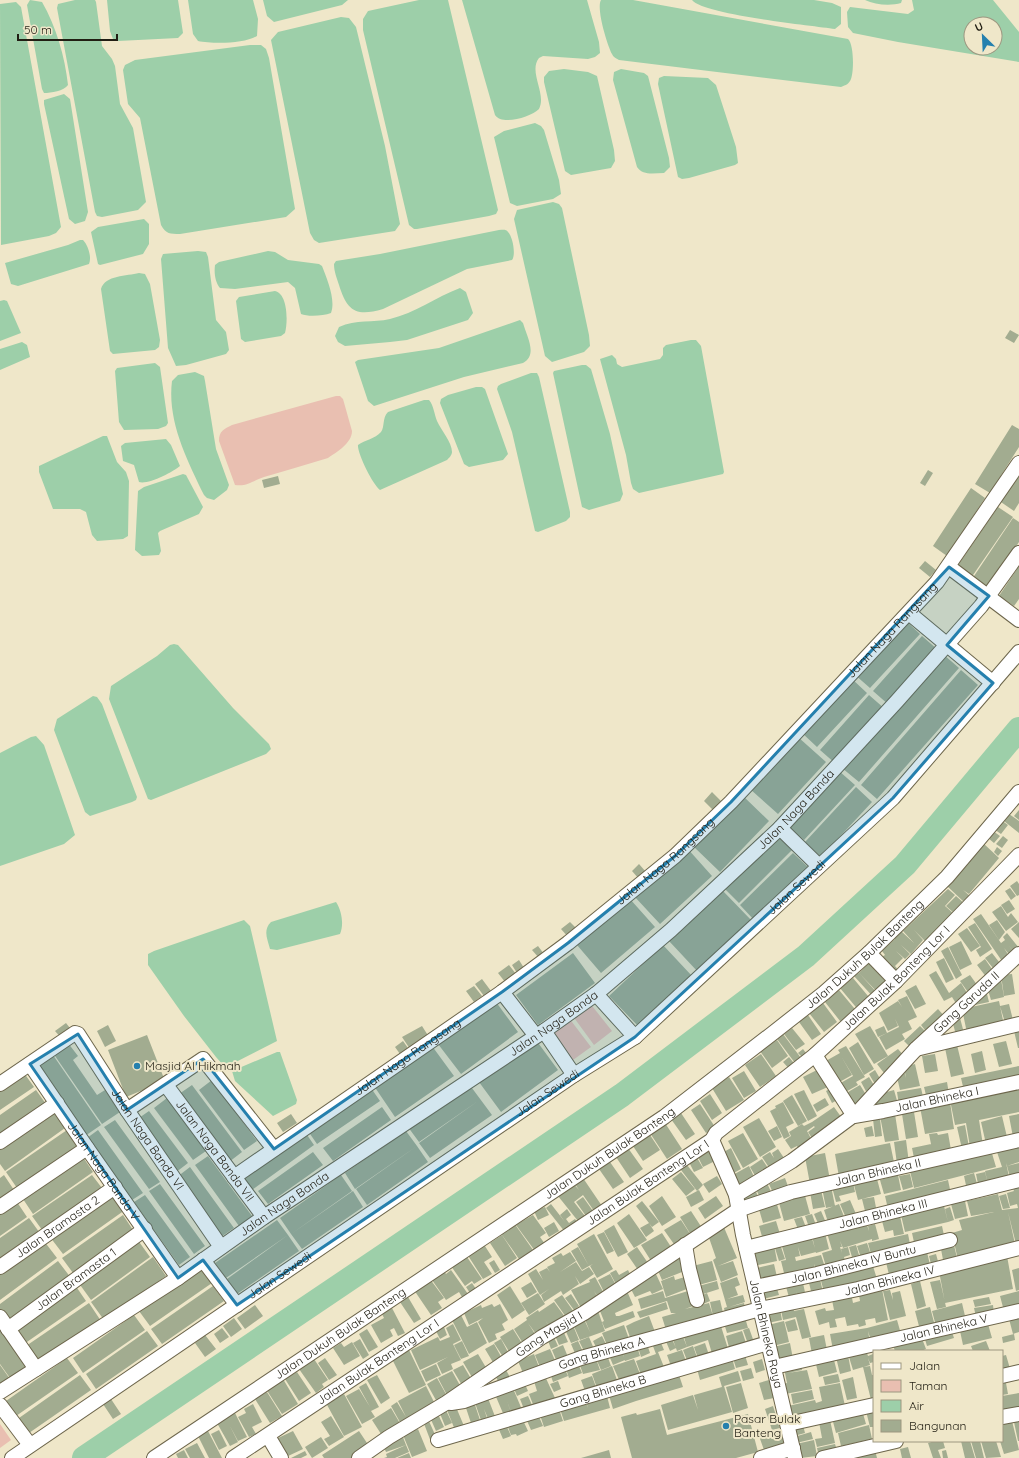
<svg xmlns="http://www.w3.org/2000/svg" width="1019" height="1458" viewBox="0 0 1019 1458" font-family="Quicksand,sans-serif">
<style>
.green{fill:#e9bfb1}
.water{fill:#9dcfa9;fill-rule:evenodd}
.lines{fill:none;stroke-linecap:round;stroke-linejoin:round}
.river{stroke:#9dcfa9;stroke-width:24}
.building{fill:#a2ac90}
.minor-casing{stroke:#6d664c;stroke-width:16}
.minor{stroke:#fff;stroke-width:14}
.marked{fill:#2580ae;fill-opacity:0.2;stroke:#2580ae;stroke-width:3;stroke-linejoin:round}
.poi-dot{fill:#2580ae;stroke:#efe7c9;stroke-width:1.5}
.labels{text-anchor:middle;stroke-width:4;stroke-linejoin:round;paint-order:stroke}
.street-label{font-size:12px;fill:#211e13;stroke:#efe7c9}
.poi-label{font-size:12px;fill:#211e13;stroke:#efe7c9;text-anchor:start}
</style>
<rect width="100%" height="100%" fill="#efe7c9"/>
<path class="green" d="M336 396H340L343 399 352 431C352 443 337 452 328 458 307 464 286 471 264 477 254 480 247 487 235 485L219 441C219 431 224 429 232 425Z
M589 1002 612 1031 594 1045 572 1015Z
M569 1018 591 1047 573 1060 551 1031Z
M0 1424 11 1440 0 1448Z"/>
<path class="water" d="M30 0 42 2C56 26 65 57 68 85 64 91 51 93 44 93L42 89 27 5Z
M75 0H95L96 2 102 46 112 59 115 66 120 104 133 128 146 202 138 210 102 217 97 216 95 212 57 8 58 4Z
M107 0H178L183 33 178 38 118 41 113 39 110 31Z
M188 0H253L258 19 257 36C245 44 212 44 198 41L193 34Z
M263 0H348L342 5 274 22 267 16Z
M419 0H448L498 210 496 214 489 216 417 229H414L409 225 363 30V19L368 11Z
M462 0H587L599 42 600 53 595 57 588 59 543 56 539 58C528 72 547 94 539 109 531 117 502 126 495 115Z
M601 0H633L848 39C854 44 854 72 851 79 849 84 846 85 841 87L619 60C616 58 613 57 612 54 607 44 596 8 601 0Z
M692 0H814L832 3 841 7V24L835 29C810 25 704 15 692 0Z
M865 0H902L901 3C891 6 875 5 865 0Z
M912 0H993L1019 32V62L898 42 853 33 848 27 847 12 850 7 908 14 914 10ZM971 24H995V48H971Z
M16 2 21 7 61 227 56 233 49 236 1 245 0 4Z
M341 17 349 18 356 27 385 146 400 224 395 231 319 243 314 240 310 233 271 40 278 32Z
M250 45H261L266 49 269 58 295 209 286 217 180 234C170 234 166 234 161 225L140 118 128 104 123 70 125 65 135 60Z
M564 69 588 72 597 76 614 150 615 161 611 168 571 175 565 171 544 82V77L549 71Z
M621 69 644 73 648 76 669 158 670 167 664 173C654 173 643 176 637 167L613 80 614 72Z
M664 76 708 78 716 85 736 147 738 163 735 165 689 178 682 179 678 177 658 84 659 78Z
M64 94 70 99 88 212 85 221 75 224 69 219 44 104V100Z
M535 123 541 126 544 130 559 180 561 194 553 199 517 206 510 203 494 137 504 131Z
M553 202 559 204 562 208 589 335 590 346 584 352 552 362 545 356 514 219 517 210Z
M144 219 149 224V244L143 254 100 265 98 264 91 232 98 227Z
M499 230C503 230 506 229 508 232 513 237 516 255 512 260L467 269 383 309C356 317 347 311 339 285 337 278 334 272 334 264L336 261 380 254Z
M80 240H83C88 245 92 257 89 264L18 286 11 284 5 263 68 245Z
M198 251 206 252 208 257 216 320 226 332 229 350 226 354 186 365 176 366 168 348 161 259 163 254Z
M268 251 275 252 288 260 319 264 322 266C327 279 336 300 331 313 323 316 308 317 301 314L295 288 288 282 235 289 220 288C215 282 214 273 215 265L219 262Z
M139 273 145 274 150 284 160 340 159 347 155 350 113 354 110 351 101 289C105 275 127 276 139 273Z
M460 288 466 292 473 313 468 320 407 340 390 342 345 346 338 342 335 336 339 327C356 319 373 323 390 319 415 313 436 297 460 288Z
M275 291C288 294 288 322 285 333L281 336 245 342 241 339 236 301 239 297Z
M4 300 7 301 21 333 0 341V301Z
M520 320 523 323C527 337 538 355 523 363L464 377 374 406 368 401 355 362 358 360 439 348Z
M691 340H696L701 346 724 472 723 474 639 493 633 489 631 483 626 455 600 359 612 355 616 359 617 364 622 367 660 359 663 355V348L666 345Z
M22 342 27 345 30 357 0 370V349Z
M155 363 160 367 168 423 166 426 158 429 124 430 119 422 115 371 117 368Z
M582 365H586L591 369 610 434 623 494 620 501 589 510 582 507 553 373 554 371Z
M195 372 204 376 205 381 216 449 229 485 227 490 214 500 207 498 204 495C187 460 167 421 172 381L178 375Z
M531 373H537L539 377 570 512V517L566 521 538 532 535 531 512 432 497 389 498 386 501 384Z
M476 387H482L485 389 508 454 503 460 469 467 464 464 440 403 441 399 448 395Z
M424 400H429C434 406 434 414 437 421 441 430 452 442 452 452 452 455 449 458 447 460L380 490C373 485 357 453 358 445 365 440 375 439 381 432 385 426 382 418 388 412Z
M103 436H107L117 462 126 472 129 481 128 536 123 539 97 541 92 535 86 512 80 509H53L39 472V466Z
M166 439 171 445 180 466C173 472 148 485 139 482L134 465 123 461 121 446 125 443Z
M183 474 186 475 203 507 199 514 160 531 158 533 161 551 159 555 142 556 135 550 138 491 144 487Z
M174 644 178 645 233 708 269 744 271 749 266 754 151 800 148 799 109 699 111 686 157 656 170 645Z
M93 696 97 697 102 704 137 797 136 800 132 802 90 816 85 812 54 730 57 719Z
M36 736 44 745 75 835 64 844 0 866V753L31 737Z
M336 902C342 911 344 925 340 934L277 950 270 949C267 938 263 930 271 922Z
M244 920 250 926 277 1041 228 1066 223 1065 216 1057 184 1016 148 965V954L154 951Z
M277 1052H280L297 1100 296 1104 273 1116 235 1081 232 1071Z"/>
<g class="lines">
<path class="river" d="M84 1458 622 1095 806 956 905 865 1019 729"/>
</g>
<path class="building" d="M1010 330 1019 335 1014 343 1005 338Z
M1012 425 1019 429V447L990 493 975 484Z
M1019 468V503L1014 511 998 500Z
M928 470 933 473 925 486 920 483Z
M278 476 280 484 264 488 262 480Z
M971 488 985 498 947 556 933 546Z
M998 507 1013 517 971 578 956 568Z
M1013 518 1019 522V542L987 589 972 579Z
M925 561 936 570 930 577 919 568Z
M1019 566V599L1014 606 999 596Z
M905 620 920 634 870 688 854 674Z
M922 636 938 650 889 705 873 691Z
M943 654 959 668 859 782 842 768Z
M961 670 978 685 877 799 861 785Z
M852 679 867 693 817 747 801 732Z
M869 695 885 709 836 764 820 750Z
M798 737 826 762 778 814 750 789Z
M839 771 855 785 804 840 788 826Z
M856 787 872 802 821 857 805 842Z
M712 792 724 804 715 812 704 801Z
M742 795 769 821 720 872 693 846Z
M1019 810V820L1014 816Z
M1009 814 1019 821V833L1004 821Z
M1001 820 1008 825 1001 834 994 829Z
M993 831 1000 836 994 843 988 838Z
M777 835 792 850 739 903 724 888Z
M1003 836 1008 840 1002 848 996 844Z
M983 843 999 858 969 894 963 890 970 896 964 902 947 886Z
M997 847 1002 851 998 856 994 852Z
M687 848 712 876 660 924 634 896Z
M793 853 809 868 755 921 740 905Z
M639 864 646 872 639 879 632 871Z
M1017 881 1019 884V895L1017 896 1010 886Z
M1010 888 1016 896 1011 900 1005 891Z
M948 889 955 895 945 906 953 913 926 942 914 930 923 940 911 954 901 945 910 954 905 959 896 951 903 958 895 966 900 972 896 976 880 958 885 955 882 951 895 939 894 938 901 931 914 943 903 931Z
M723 891 752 921 698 972 669 941Z
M956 896 965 904 955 914 946 906Z
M630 899 655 927 601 973 577 945Z
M1009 900 1015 909 1007 914 1001 905Z
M1001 906 1008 917 1011 913 1018 922 1006 931 992 912Z
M981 914 1001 943 1005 940 1003 937 1007 933 1019 948 1014 952 1009 946 1016 955 1012 958 1004 948 1011 959 1004 964 973 919Z
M997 920 1005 932 999 940 989 925Z
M570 922 578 930 569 938 561 929Z
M1019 922V938L1011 929Z
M975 923 992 949 980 957 976 950 981 947 968 927Z
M967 928 980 946 971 952 958 934Z
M961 941 972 964 960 970 949 947Z
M663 945 692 976 638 1026 609 996Z
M538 946 544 954 539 958 532 950Z
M948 947 962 975 956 979 941 951Z
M573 953 595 983 538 1025 516 995Z
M992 953 1003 967 996 972 985 958Z
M944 958 954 979 946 983 936 962Z
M985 959 994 972 987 978 977 965Z
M519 960 524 968 517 973 512 965Z
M869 963 890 986 880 995 859 973Z
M509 965 516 974 505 982 498 973Z
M936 971 949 993 961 983 969 996 957 1005 952 997 944 1001 929 975Z
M859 973 879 995 875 999 854 976Z
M1012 974 1015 994 1004 996 1001 975Z
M970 975 980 989 970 995 960 981Z
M853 978 873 1002 860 1012 840 988Z
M482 979 491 991 484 996 475 984Z
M1001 979 1004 997 991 1000 988 990Z
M916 985 926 1004 915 1009 905 991Z
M474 986 482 996 474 1002 466 991Z
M839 990 859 1014 844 1026 825 1002Z
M986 990 989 1002 975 1005 974 999Z
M907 996 917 1017 908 1021 912 1029 902 1034 905 1039 886 1050 879 1037 899 1027 895 1019 898 1026 888 1031 879 1013 898 1001 902 1007 898 1000Z
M999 1001 1004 1025 967 1033 962 1009Z
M496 1002 518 1032 461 1074 438 1044Z
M823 1003 837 1022 824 1032 809 1013Z
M1009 1004 1014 1024 1006 1026 1000 1006Z
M938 1009 946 1018 928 1034 921 1025Z
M808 1015 821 1034 812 1040 799 1022Z
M960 1018 964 1033 956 1035 952 1020Z
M66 1023 73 1032 63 1040 55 1031Z
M108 1025 116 1041 105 1047 97 1031Z
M422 1026 429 1037 410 1049 402 1037Z
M870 1026 888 1056 874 1064 855 1034Z
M884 1026 887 1033 878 1037 875 1030Z
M920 1026 928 1034 912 1049 904 1041Z
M792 1028 805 1044 796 1050 784 1034Z
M1019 1030V1048H1018L1014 1031Z
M783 1034 801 1058 795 1063 777 1039Z
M147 1035 165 1081 126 1097 108 1050Z
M536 1040 558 1070 501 1112 479 1082Z
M777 1040 788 1056 772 1068 760 1051Z
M403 1041 408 1048 400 1054 395 1047Z
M1006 1041 1012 1064 999 1067 993 1044Z
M858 1042 874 1069 864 1075 849 1048Z
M68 1043 78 1056 73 1060 97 1095 105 1090 120 1112 102 1124 53 1053Z
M957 1045 964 1074 951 1077 945 1048Z
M432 1046 454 1076 395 1117 374 1086Z
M846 1046 865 1077 856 1082 858 1085 842 1094 837 1085 853 1076 841 1056 852 1075 836 1084 824 1062 840 1053 838 1050Z
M803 1049 809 1057 805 1060 798 1053Z
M898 1049 905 1057 884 1073 877 1064Z
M982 1051 986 1070 975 1073 971 1054Z
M761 1054 776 1076 760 1087 745 1065Z
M935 1054 938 1071 925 1073 922 1056Z
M53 1055 101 1125 85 1136 34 1063Z
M789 1057 797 1067 791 1071 783 1062Z
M915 1064 920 1086 900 1090 896 1073 904 1071 906 1078 904 1067Z
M1019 1066V1079L964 1091 961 1078Z
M821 1068 830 1086 812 1094 803 1077Z
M875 1070 882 1082 876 1086 869 1074Z
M744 1071 756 1091 744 1098 732 1078Z
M24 1073 34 1087 0 1110V1089Z
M729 1077 744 1100 726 1111 712 1088Z
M869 1077 877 1090 868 1095 861 1082Z
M212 1080 257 1141 244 1150 199 1090Z
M947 1082 949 1094 927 1099 924 1087Z
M469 1084 492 1115 430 1158 419 1143 478 1101 419 1142 408 1127Z
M192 1085 242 1152 229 1162 179 1094Z
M860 1085 868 1098 851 1108 843 1095Z
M1019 1085V1112L979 1120 983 1145 970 1147 966 1123 955 1125 950 1100Z
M833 1087 839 1099 832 1103 826 1091Z
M371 1088 380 1101 317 1144 308 1131Z
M921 1088 924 1101 899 1105 897 1092Z
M36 1090 46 1104 0 1136V1115Z
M804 1090 817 1116 808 1121 794 1094Z
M894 1090 898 1104 873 1111 870 1104 883 1093Z
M710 1094 722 1113 712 1120 700 1101Z
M792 1095 807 1121 798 1126 783 1101Z
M167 1098 206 1151 193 1160 154 1108Z
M825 1098 829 1105 817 1112 813 1105Z
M783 1102 794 1123 786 1127 790 1136 784 1139 770 1111 776 1108 784 1123 775 1106Z
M950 1102 954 1129 925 1134 920 1107Z
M700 1104 715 1127 706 1133 691 1110Z
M382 1107 391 1120 333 1161 323 1148Z
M834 1107 844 1121 821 1136 814 1126 807 1131 814 1144 800 1152 797 1146 791 1149 785 1140 791 1136 789 1132 802 1124 804 1126 812 1122Z
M149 1111 188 1163 175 1173 136 1120Z
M54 1112 65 1128 5 1171 0 1164V1150Z
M914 1112 918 1137 906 1139 902 1114Z
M681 1113 695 1134 686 1140 671 1119Z
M291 1114 297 1123 283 1132 277 1123Z
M895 1114 899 1140 885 1142 880 1116Z
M1019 1114V1136L1013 1137 1009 1116Z
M1002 1116 1007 1137 986 1144 981 1122Z
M759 1118 776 1147 760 1157 743 1127Z
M873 1119H880L882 1136 875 1137Z
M115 1120 160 1182 149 1189 104 1127Z
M665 1123 682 1149 667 1159 650 1133Z
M965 1125 969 1147 962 1149 957 1127Z
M777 1126 782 1137 774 1141 768 1131Z
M872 1126 874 1136 866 1137 864 1128Z
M815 1127 822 1138 815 1143 808 1132Z
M67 1130 78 1146 17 1188 6 1172Z
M98 1130 143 1193 132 1200 87 1138Z
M406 1131 417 1146 355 1189 345 1173Z
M305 1132 314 1145 252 1190 242 1176Z
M743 1133 758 1159 743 1168 728 1141Z
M937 1133 938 1135 948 1133 951 1150 914 1158 912 1148 931 1144 932 1149 929 1134Z
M650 1135 660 1150 643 1161 633 1146Z
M906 1140 909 1163 897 1164 894 1142Z
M890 1143 895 1167 839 1177 835 1154Z
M1019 1145V1162L1007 1166 1006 1163 1010 1181 979 1189 976 1174 985 1172 988 1184 985 1171 1002 1167 996 1149Z
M417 1146 428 1162 367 1205 356 1189Z
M628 1148 643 1169 630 1178 616 1157Z
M731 1148 741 1169 730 1175 720 1154Z
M709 1149 715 1161 703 1167 697 1155Z
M778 1149 784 1158 772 1172 762 1157 770 1152 774 1158 772 1153Z
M991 1150 996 1167 914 1188 910 1171Z
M313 1152 323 1165 268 1204 258 1191Z
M825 1153 830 1180 810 1184 805 1157Z
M81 1154 93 1172 33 1214 21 1196Z
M208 1156 252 1216 239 1226 195 1165Z
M696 1156 703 1168 694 1172 688 1160Z
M762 1159 770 1171 757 1179 750 1167Z
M610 1162 624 1182 613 1189 599 1169Z
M1019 1163V1178L1011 1181 1007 1166Z
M687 1165 703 1185 697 1191 681 1170Z
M749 1166 756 1181 739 1190 731 1176Z
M190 1167 234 1228 221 1237 177 1177Z
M681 1172 695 1189 686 1196 672 1179Z
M974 1173 978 1187 967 1190 964 1176Z
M910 1174 913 1187 903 1190 899 1176Z
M4 1175 14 1190 0 1199V1178Z
M92 1175 105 1192 45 1234 32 1216Z
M341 1175 352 1191 291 1234 280 1218Z
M898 1175 901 1190 884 1194 880 1180Z
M717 1176 722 1184 709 1193 703 1184Z
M583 1178 602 1206 594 1211 583 1195 574 1202 585 1216 578 1221 558 1196 573 1183 579 1190 575 1184Z
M785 1178 789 1189 774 1195 769 1184Z
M877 1179 881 1194 858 1200 854 1185Z
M948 1180 951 1194 888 1209 885 1196Z
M766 1181 773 1196 762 1202 755 1187Z
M853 1182 855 1192 839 1196 841 1201 836 1202 832 1187Z
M160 1184 205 1246 194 1254 149 1191Z
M1019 1184V1243L1016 1244 1008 1212 1015 1244 958 1260 952 1233 962 1230 959 1220 994 1212 971 1216 967 1201 998 1194 1002 1210 1018 1208 1017 1204 1010 1206 1007 1193 1014 1191 1012 1186Z
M831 1186 835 1206 826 1208 822 1188Z
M755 1189 759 1199 745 1205 741 1196Z
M699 1190 704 1200 691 1207 686 1197Z
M821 1190 825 1207 813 1209 810 1192Z
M353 1191 363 1207 302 1249 291 1234Z
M804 1192 810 1214 784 1221 778 1199Z
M112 1193 125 1210 63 1254 50 1237Z
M1006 1194 1010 1208 1003 1209 999 1196Z
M145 1195 190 1257 179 1265 134 1202Z
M662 1196 676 1217 662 1226 649 1206Z
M716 1196 723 1206 705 1219 698 1208Z
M583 1197 593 1211 586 1216 576 1202Z
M874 1197 877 1213 866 1215 862 1199Z
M15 1199 27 1217 0 1236V1209Z
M850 1200 856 1214 846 1218 840 1204Z
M642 1201 659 1222 652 1227 636 1206Z
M776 1201 781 1218 763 1223 758 1206Z
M965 1201 968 1216 955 1219 951 1204Z
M551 1204 565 1222 560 1215 567 1209 571 1215 566 1219 569 1223 575 1219 579 1224 565 1232 546 1208Z
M839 1204 845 1219 829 1225 824 1210Z
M944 1206 948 1222 905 1232 901 1215Z
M545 1207 549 1215 538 1220 534 1211Z
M950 1207 954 1220 948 1222 945 1209Z
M691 1211 702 1228 691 1235 680 1217Z
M821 1211 827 1225 820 1228 814 1214Z
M629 1214 647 1240 634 1248 617 1223Z
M812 1214 817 1228 810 1230 805 1216Z
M123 1215 133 1230 73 1273 62 1258Z
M533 1215 546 1233 540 1237 545 1244 535 1251 516 1225Z
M900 1216 904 1234 894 1236 893 1230 885 1232 882 1221 890 1219 892 1225 890 1219Z
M802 1217 807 1230 799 1232 794 1219Z
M29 1218 42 1236 0 1264V1238Z
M277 1220 288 1235 226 1278 215 1263Z
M681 1220 692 1237 676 1247 664 1230Z
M776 1221 780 1234 763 1240 759 1226Z
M554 1222 559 1231 549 1237 544 1228Z
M514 1223 533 1250 519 1259 500 1232Z
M649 1223 654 1231 646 1237 640 1228Z
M875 1224 879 1239 872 1241V1239L843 1248 840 1241 842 1247H840L842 1253 841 1249 848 1247 850 1255 844 1257 846 1264 827 1270 822 1253 832 1250 827 1233 867 1225 869 1231 868 1226Z
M614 1225 628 1252 618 1257 604 1231Z
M723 1225 737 1258 718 1266 733 1261 738 1275 721 1282 713 1260 716 1258 707 1232Z
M942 1226 945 1240 915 1247 912 1233Z
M604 1232 614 1251 607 1254 597 1235Z
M662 1233 673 1250 653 1264 641 1245Z
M825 1233 829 1249 816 1253 812 1236Z
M594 1234 613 1269 597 1278 590 1266 593 1264 589 1266 577 1244Z
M908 1234 911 1249 872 1258 868 1243Z
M288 1235 299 1251 237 1294 227 1279Z
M502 1235 517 1258 505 1266 490 1243Z
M811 1235 816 1252 801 1256 798 1247 800 1256 795 1257 796 1261 821 1255 825 1267 816 1270 814 1264 815 1271 785 1277 781 1261 786 1260 781 1243Z
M137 1239 150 1257 91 1300 78 1282Z
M44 1241 57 1258 0 1300V1274Z
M953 1241 958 1262 944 1265 940 1244Z
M483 1243 492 1257 484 1262 492 1274 483 1279 467 1254Z
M867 1243 872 1258 862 1261 857 1246Z
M780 1244 785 1259 779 1261 774 1245Z
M774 1245 777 1261 758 1265 754 1250Z
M856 1245 859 1255 852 1257 849 1247Z
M578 1247 589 1266 582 1270 571 1251Z
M637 1247 650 1266 640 1273 627 1254Z
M926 1248 931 1269 890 1279 885 1258Z
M570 1252 576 1261 560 1272 576 1262 582 1271 589 1267 594 1274 587 1279 583 1272 587 1279 580 1284 575 1276 579 1284 563 1295 561 1291 544 1302 541 1295 549 1289 540 1295 528 1274 536 1269 543 1280 539 1272 547 1268 550 1272 547 1267 555 1263 552 1258 561 1253 563 1256Z
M936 1254 939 1265 932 1268 929 1256Z
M682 1255 687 1270 662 1280 656 1266Z
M1007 1256 1013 1289 945 1303 939 1271Z
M153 1257 166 1276 104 1320 91 1302Z
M467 1257 482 1279 474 1284 472 1281 465 1286 451 1266Z
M494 1260 500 1270 495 1273 489 1263Z
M58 1261 71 1278 10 1323 0 1310V1304Z
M712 1261 717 1280 695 1286 689 1267Z
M872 1263 877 1279 824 1292 820 1277Z
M774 1264 777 1277 760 1281 757 1268Z
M201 1268 212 1283 150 1326 139 1311Z
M1019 1268V1290L1016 1291 1012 1270Z
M451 1270 468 1294 462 1297 459 1292 446 1300 432 1280 444 1271 446 1274Z
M616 1270 619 1275 628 1270 632 1278 618 1288 610 1273Z
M655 1272 663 1289 652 1294 650 1291 635 1297 630 1287Z
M610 1274 618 1289 606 1296 598 1280Z
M819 1275 823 1292 812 1295 808 1279Z
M674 1276 675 1280 688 1276 692 1287 666 1297 661 1281Z
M595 1277 606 1297 600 1300 594 1291 598 1298 581 1308 571 1290 590 1282 589 1280Z
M737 1277 740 1285 735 1287 738 1295 727 1299 743 1295 745 1302 729 1307 744 1303 746 1312 726 1317 724 1308 727 1307 720 1283Z
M430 1279 444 1298 438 1302 442 1308 431 1315 414 1290Z
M940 1280 946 1307 937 1309 930 1282Z
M717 1281 719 1289 697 1296 695 1287Z
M920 1281 926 1306 917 1309 911 1284Z
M531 1282 537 1292 527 1298 521 1288Z
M472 1283 476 1289 470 1293 466 1287Z
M785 1283H803L806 1297 799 1299 796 1292 798 1299 790 1301Z
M75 1285 86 1301 24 1344 13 1328Z
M776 1285 779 1295 763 1299 761 1289Z
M213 1286 224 1301 162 1344 151 1329Z
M510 1286 525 1310 512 1319 497 1295Z
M882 1289 888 1320 876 1323 875 1318 865 1320 866 1325 859 1327 858 1324 847 1326 845 1317 835 1319 837 1327 830 1328 829 1322 819 1325 815 1311 825 1308 826 1311 834 1310 832 1300 851 1293 853 1303 860 1301 859 1295Z
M890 1290 893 1300 892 1293 900 1291 906 1316 890 1320 883 1291Z
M627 1291 633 1305 615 1313 616 1316H619L633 1311 635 1317 605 1329 602 1322 604 1321 598 1306Z
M663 1291 665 1298 688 1291 696 1305 685 1309 709 1303 713 1316 710 1302 720 1300 724 1317 667 1333 662 1317 676 1313H671L667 1301 641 1309 638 1299Z
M1019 1291V1308L1004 1311 1000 1296Z
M538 1293 545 1304 529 1315 521 1303Z
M707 1293 710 1301 701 1305 698 1297Z
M571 1294 579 1306 574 1310 565 1298Z
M562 1295 574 1312 566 1317 554 1300Z
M408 1297 421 1319 414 1323 400 1302Z
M989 1297 991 1304 975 1307 973 1300Z
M554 1302 565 1317 550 1327 545 1320 549 1326 536 1334 528 1323 537 1337 524 1345 514 1329 527 1320 526 1318 538 1310 539 1312Z
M666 1302 668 1309 640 1318 637 1312Z
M89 1303 101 1321 39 1364 26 1346Z
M962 1303 965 1316 936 1326 932 1311Z
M492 1304 494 1307 500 1304 508 1320 502 1324 505 1330 495 1334 497 1339 489 1343 478 1322 483 1318 469 1325 464 1313 481 1305 482 1308Z
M255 1305 263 1316 245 1329 237 1318Z
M993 1305 994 1314 976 1317 974 1308Z
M793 1307 794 1311 804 1309 811 1337 802 1339 796 1317 783 1320 781 1310Z
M930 1307 935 1326 920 1330 915 1311Z
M392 1308 405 1333 398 1336 394 1328 390 1330 393 1336 381 1343 371 1325 384 1318 382 1314Z
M780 1309 782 1320 768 1323 766 1312Z
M598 1311 605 1331 580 1340 572 1322 583 1317 590 1332 584 1317Z
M744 1314 748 1328 727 1333 723 1320Z
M134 1315 145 1330 83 1373 73 1358Z
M461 1315 467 1327 477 1322 487 1343 469 1354 452 1320Z
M649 1316 655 1332 631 1340 626 1326 634 1322 637 1329 634 1322Z
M1019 1316V1332L1013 1334 1009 1319Z
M234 1318 242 1329 231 1337 223 1326Z
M795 1319 798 1330 788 1332 785 1322Z
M897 1320 901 1334 871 1341 868 1331 870 1342 833 1350 830 1334 867 1328Z
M784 1321 787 1333 781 1334 787 1333 789 1342 773 1346 768 1325Z
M572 1323 579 1340 571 1343 564 1327Z
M720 1323 729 1352 713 1357 708 1340 687 1347 683 1334Z
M453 1324 461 1340 453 1344 461 1360 451 1364 453 1369 442 1374 437 1363 448 1357 420 1370 411 1350 438 1337 440 1341 450 1337 446 1328Z
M988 1324 992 1338 963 1345 960 1331Z
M624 1325 629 1339 621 1342 620 1340 607 1345 602 1333Z
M444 1327 447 1335 440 1339 436 1331Z
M0 1328 27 1367 10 1378 0 1364Z
M222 1328 229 1337 220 1343 214 1334Z
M562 1328 568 1342 559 1345 553 1331Z
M749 1328 754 1342 748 1344 743 1330Z
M367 1329 378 1347 369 1352 359 1334Z
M513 1329 523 1345 510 1353 500 1337Z
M951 1329 954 1338 927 1346 924 1336Z
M147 1331 158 1346 96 1389 86 1374Z
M742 1331 747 1346 730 1351 726 1336Z
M552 1333 558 1346 551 1349 546 1335Z
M682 1334 687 1347 677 1351 672 1337Z
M1014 1334 1015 1340 1003 1343 1002 1337Z
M205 1335 216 1349 205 1357 195 1343Z
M824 1335 827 1350 812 1354 809 1338Z
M602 1336 607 1346 598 1351 593 1341Z
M921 1336 926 1349 921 1351H895L893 1345Z
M589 1337 594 1349 585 1353 579 1341Z
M671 1337 676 1348 670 1351 665 1339Z
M659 1338 664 1350 658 1352 664 1367 641 1375 636 1361 656 1354 651 1341Z
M360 1339 369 1355 363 1359 353 1343Z
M501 1339 509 1354 503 1357 494 1343Z
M462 1341 469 1356 461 1359 454 1345Z
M578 1341 584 1354 577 1358 571 1344Z
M646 1341 650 1353 641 1357 637 1344Z
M986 1341 990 1351H973L971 1346Z
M352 1342 360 1356 344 1365 333 1348 341 1343 344 1347Z
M636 1343 640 1356 625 1361 621 1348Z
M705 1343 710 1358 699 1361 694 1347Z
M790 1343 793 1359 776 1363 773 1347Z
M494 1344 503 1360 494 1364 485 1349Z
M563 1345 568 1357 557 1362 552 1350Z
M693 1346 698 1360 688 1363 683 1350Z
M620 1348 625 1360 613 1365 608 1353Z
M550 1349 557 1365 542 1372 535 1355Z
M409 1350 426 1385 409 1393 392 1359Z
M682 1350 687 1364 672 1369 667 1355Z
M866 1350 868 1356 873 1354 874 1362 870 1363 868 1358 870 1365 853 1370 848 1354Z
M606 1352 611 1366 601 1370 595 1356Z
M744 1352 748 1365 736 1368 732 1355Z
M478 1354 488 1371 473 1379 463 1362Z
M534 1354 541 1372 525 1378 518 1361Z
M731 1354 735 1369 700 1380 696 1365Z
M848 1355 851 1371 840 1374 836 1357Z
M1006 1355 1011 1372 1002 1375V1356Z
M595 1356 600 1370 583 1374 578 1360Z
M833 1356 837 1372 819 1377 815 1360Z
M67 1358 78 1373 16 1416 6 1401Z
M325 1358 337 1375 329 1380 318 1363Z
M314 1359 328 1380 322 1384 324 1387 316 1393 299 1369Z
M634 1359 640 1374 620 1382 613 1366Z
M762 1359 765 1370 756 1373 753 1362Z
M577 1361 582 1373 569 1378 565 1366Z
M436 1364 441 1375 426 1382 421 1371Z
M801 1364 802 1370 788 1373 807 1370 812 1389 785 1394 783 1384 787 1383 784 1368Z
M0 1365 10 1379 0 1385Z
M463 1365 473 1382 463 1387 453 1370Z
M563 1365 568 1376 553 1382 549 1370Z
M612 1366 617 1380 597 1388 592 1374Z
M870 1366 872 1375H874V1399L871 1400 863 1367Z
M751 1368 754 1378 743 1381 740 1371Z
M506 1370 512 1381 501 1387 495 1375Z
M452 1371 462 1389 448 1397 438 1378Z
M738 1371 741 1381 724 1386 732 1412 668 1430 661 1405 693 1395 698 1410 694 1395 722 1387 719 1377Z
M297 1372 311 1393 299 1401 285 1379Z
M678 1372 683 1387 636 1401 634 1395 636 1401 613 1409 608 1392Z
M544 1374 555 1398 534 1407 529 1394 537 1391 533 1378Z
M838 1374 840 1382 825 1385 823 1377Z
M80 1375 91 1390 29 1433 19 1418Z
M377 1375 390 1398 381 1404 367 1380Z
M592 1376 596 1387 585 1391 581 1380Z
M853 1377 857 1398 847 1400 842 1380Z
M437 1378 447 1396 437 1402 427 1384Z
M283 1379 298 1404 282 1414 266 1389Z
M769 1380 774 1398 764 1400 759 1383Z
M558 1381 561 1389 554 1392 550 1384Z
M524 1382 528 1391 517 1396 513 1386Z
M366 1383 379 1407 371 1411 375 1417 362 1424 346 1396 359 1389 370 1407 359 1387Z
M741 1383 748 1408 733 1413 726 1387Z
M840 1383 845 1406 791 1418 788 1406 815 1400 816 1403 822 1401 819 1387Z
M1006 1383 1008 1394 1002 1395V1384Z
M426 1386 435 1404 401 1424 391 1406 397 1402 406 1417 398 1401Z
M512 1386 523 1412 513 1417 507 1401 512 1415 505 1418 494 1392Z
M812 1390 814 1399 793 1404 791 1394Z
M267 1392 282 1416 270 1423 255 1399Z
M606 1392 610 1408 564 1421 559 1406 584 1398 588 1408 585 1398Z
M486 1393 496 1419 489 1421 484 1409 489 1424 483 1426 474 1400Z
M1019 1393V1412L1002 1416V1396Z
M344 1394 362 1427 344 1436 326 1403Z
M528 1396 532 1405 524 1409 520 1399Z
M111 1399 121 1414 113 1419 103 1404Z
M473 1399 482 1426 473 1429 464 1402Z
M253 1404 262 1422 252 1427 256 1434 249 1437 238 1417 246 1413 244 1409Z
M558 1406 563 1421 544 1427 539 1412Z
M773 1406 780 1428 772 1430 765 1409Z
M456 1407 464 1426 455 1430 447 1410Z
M391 1408 401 1425 383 1437 372 1420Z
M445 1408 452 1423 445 1426 439 1411Z
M660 1409 667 1435 748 1414 758 1452 736 1458H632L621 1417 636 1413 637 1415Z
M874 1409V1427H870L866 1411Z
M862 1410 866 1424 836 1433 832 1418Z
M437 1412 444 1427 436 1431 429 1415Z
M537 1412 543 1426 531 1430 525 1416Z
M235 1413 247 1437 238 1441 230 1426 238 1442 230 1446 217 1423Z
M331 1416 344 1437 329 1446 324 1439 330 1436 321 1422Z
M521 1416 528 1431 517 1436 516 1434 511 1435 506 1422Z
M428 1419 437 1439 431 1442 423 1421Z
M830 1420 835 1443 817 1447 815 1439 822 1438 819 1422Z
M1012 1421 1019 1450 1004 1454 1000 1441H1002V1423Z
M1019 1421V1441H1018L1014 1422Z
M505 1422 511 1436 503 1439 497 1425Z
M803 1425 805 1433 794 1436 792 1428Z
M869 1425 872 1439 841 1446 838 1433Z
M418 1429 427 1451 412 1457 403 1435Z
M780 1429 785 1444 764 1450 759 1436Z
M219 1430 227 1446 219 1450 211 1434Z
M208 1431 222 1458H209L198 1436Z
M293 1431 303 1449 286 1457 276 1439Z
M359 1431 369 1446 351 1458H324L322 1455Z
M401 1432 406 1445 386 1452 382 1443Z
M811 1432 813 1439 796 1443 794 1437Z
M321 1437 328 1448 312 1458 305 1447Z
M814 1440 817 1456 800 1458 796 1444Z
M935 1441H943L945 1448 938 1450 941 1458H933L928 1443Z
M961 1441H970L975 1458H965Z
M971 1441H980L984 1458H976Z
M981 1441H996L1001 1457 986 1458Z
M197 1443 205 1458H190L185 1449Z
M835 1444 838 1453 819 1457 817 1448Z
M406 1445 409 1452 395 1458H384L387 1457 386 1454Z
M908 1447 911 1458H902L900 1449Z
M184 1450 188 1458H178L176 1454Z
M609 1450 611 1458H581Z
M875 1450 877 1458H857L856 1455Z
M946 1450 948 1458H943L942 1451Z
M305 1451 307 1455 301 1458H291Z
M409 1453 411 1458H397Z"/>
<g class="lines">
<defs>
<g id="minor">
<path d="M949 567 1019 620"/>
<path d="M909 613 993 683"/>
<path d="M780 828 819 866"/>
<path d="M869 953 896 981"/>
<path d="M502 992 536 1036"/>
<path d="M596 994 635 1037"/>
<path d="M544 1031 574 1075"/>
<path d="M916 1049 1019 1024"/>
<path id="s1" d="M815 1055 854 1116 883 1111 1019 1082"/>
<path id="s2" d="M30 1064 87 1148 178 1278"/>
<path id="s3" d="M0 1084 75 1033 78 1034 127 1110 221 1247"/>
<path id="s4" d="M166 1085 264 1217"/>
<path d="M127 1110 203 1059 274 1149"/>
<path id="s5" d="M712 1140 736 1195 743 1235 795 1458"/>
<path d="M0 1142 57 1103"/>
<path id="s6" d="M234 1177 502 992 568 943 675 856 731 802 937 582 1019 463"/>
<path id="s7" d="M736 1195 792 1161 858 1112 916 1049 1019 954"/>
<path d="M0 1207 87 1148"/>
<path d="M685 1245 689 1269 697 1300"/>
<path id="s8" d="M746 1248 1019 1180"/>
<path d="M203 1260 237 1305"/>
<path id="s9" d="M0 1267 115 1187"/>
<path id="s10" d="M755 1287 817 1274 950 1240"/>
<path d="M0 1317 36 1369"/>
<path id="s11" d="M8 1329 145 1229"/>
<path id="s12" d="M774 1367 1019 1311"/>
<path d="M1002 1376 1019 1372"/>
<path id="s13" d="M0 1392 178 1278 264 1217 544 1031 596 994 671 930 780 828 897 701 981 606 1019 553"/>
<path id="s14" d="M451 1403 464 1401 581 1358 760 1309 858 1289 1019 1248"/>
<path d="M0 1405 30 1445"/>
<path d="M1002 1417 1019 1414"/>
<path d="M788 1424 874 1405"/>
<path d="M268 1436 281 1458"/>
<path id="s15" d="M438 1440 768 1343"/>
<path id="s16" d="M12 1458 574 1075 635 1037 893 798 1019 652"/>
<path id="s17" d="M154 1458 664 1117 773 1033 824 993 869 953 947 877 1019 792"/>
<path id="s18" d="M233 1458 712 1140 716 1133 815 1055 896 981 1019 855"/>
<path id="s19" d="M359 1458 389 1437 446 1403 542 1337 584 1313 738 1210 791 1192 1019 1140"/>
<path d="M761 1458 793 1448"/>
<path d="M823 1458 896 1441"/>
</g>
</defs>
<use href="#minor" class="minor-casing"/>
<use href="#minor" class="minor"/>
</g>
<path class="marked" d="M949 567 989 596 947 645 993 683 893 798 635 1037 237 1305 203 1260 178 1278 30 1064 78 1034 127 1110 203 1059 274 1149 502 992 568 943 675 856 731 802Z"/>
<g class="poi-dot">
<circle cx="137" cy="1066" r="4"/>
<circle cx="726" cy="1426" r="4"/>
</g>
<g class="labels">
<g class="street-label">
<text dy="4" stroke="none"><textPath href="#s6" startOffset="859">Jalan Naga Rangsang</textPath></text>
<text dy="4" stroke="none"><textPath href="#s13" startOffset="989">Jalan Naga Banda</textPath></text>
<text dy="4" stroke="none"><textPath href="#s6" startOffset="535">Jalan Naga Rangsang</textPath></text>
<text dy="4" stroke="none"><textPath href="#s16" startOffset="972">Jalan Sewedi</textPath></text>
<text dy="4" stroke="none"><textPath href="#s17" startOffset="872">Jalan Dukuh Bulak Banteng</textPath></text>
<text dy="4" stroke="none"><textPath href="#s18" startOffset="821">Jalan Bulak Banteng Lor I</textPath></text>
<text dy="4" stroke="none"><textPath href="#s7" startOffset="302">Gang Garuda II</textPath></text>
<text dy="4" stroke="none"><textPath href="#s13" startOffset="665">Jalan Naga Banda</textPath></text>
<text dy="4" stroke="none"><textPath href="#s6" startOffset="211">Jalan Naga Rangsang</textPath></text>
<text dy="4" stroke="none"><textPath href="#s16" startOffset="648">Jalan Sewedi</textPath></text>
<text dy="4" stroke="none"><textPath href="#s1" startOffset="157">Jalan Bhineka I</textPath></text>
<text dy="4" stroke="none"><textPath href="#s3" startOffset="220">Jalan Naga Banda VI</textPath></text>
<text dy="4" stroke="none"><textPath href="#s4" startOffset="82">Jalan Naga Banda VII</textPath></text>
<text dy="4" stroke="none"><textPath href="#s17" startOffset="548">Jalan Dukuh Bulak Banteng</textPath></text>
<text dy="4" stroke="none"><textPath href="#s2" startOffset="130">Jalan Naga Banda V</textPath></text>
<text dy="4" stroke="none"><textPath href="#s19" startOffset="598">Jalan Bhineka II</textPath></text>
<text dy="4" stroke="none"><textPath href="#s18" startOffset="498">Jalan Bulak Banteng Lor I</textPath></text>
<text dy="4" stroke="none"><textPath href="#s13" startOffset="341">Jalan Naga Banda</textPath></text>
<text dy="4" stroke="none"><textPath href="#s8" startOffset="141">Jalan Bhineka III</textPath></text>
<text dy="4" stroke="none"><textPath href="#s9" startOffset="70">Jalan Bramasta 2</textPath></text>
<text dy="4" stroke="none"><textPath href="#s10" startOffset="101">Jalan Bhineka IV Buntu</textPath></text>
<text dy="4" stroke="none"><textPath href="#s16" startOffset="324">Jalan Sewedi</textPath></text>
<text dy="4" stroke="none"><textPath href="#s11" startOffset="84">Jalan Bramasta 1</textPath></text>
<text dy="4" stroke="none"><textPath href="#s14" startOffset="456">Jalan Bhineka IV</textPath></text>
<text dy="4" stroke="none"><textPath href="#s12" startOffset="174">Jalan Bhineka V</textPath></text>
<text dy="4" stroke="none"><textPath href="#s17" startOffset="224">Jalan Dukuh Bulak Banteng</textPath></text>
<text dy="4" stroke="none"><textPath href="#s19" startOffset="227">Gang Masjid I</textPath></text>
<text dy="4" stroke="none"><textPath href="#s5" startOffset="202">Jalan Bhineka Raya</textPath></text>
<text dy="4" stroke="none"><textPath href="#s14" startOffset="159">Gang Bhineka A</textPath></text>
<text dy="4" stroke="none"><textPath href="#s18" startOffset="174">Jalan Bulak Banteng Lor I</textPath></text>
<text dy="4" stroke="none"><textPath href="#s15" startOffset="172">Gang Bhineka B</textPath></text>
</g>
<g class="poi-label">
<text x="145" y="1070">Masjid Al Hikmah</text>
<text x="734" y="1423">Pasar Bulak<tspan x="734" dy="14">Banteng</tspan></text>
</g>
</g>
<rect x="873" y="1350" width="130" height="92" fill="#efe7c9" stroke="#9d9780"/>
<rect x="881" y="1363" width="20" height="6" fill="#ffffff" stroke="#9d9780"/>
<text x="909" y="1370" font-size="12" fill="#211e13">Jalan</text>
<rect x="881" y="1380" width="20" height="12" fill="#e9bfb1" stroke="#9d9780"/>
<text x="909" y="1390" font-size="12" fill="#211e13">Taman</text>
<rect x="881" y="1400" width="20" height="12" fill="#9dcfa9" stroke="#9d9780"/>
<text x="909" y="1410" font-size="12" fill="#211e13">Air</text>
<rect x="881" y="1420" width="20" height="12" fill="#a2ac90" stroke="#9d9780"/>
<text x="909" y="1430" font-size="12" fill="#211e13">Bangunan</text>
<g transform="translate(983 36) rotate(336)"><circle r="19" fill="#efe7c9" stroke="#9d9780"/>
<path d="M0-3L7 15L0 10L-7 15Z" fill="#2580ae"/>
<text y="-6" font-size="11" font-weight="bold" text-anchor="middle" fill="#211e13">U</text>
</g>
<path d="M18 34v6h99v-6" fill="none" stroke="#211e13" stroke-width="2"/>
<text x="24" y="34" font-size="12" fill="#211e13" stroke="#efe7c9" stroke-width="3" paint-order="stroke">50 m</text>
</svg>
